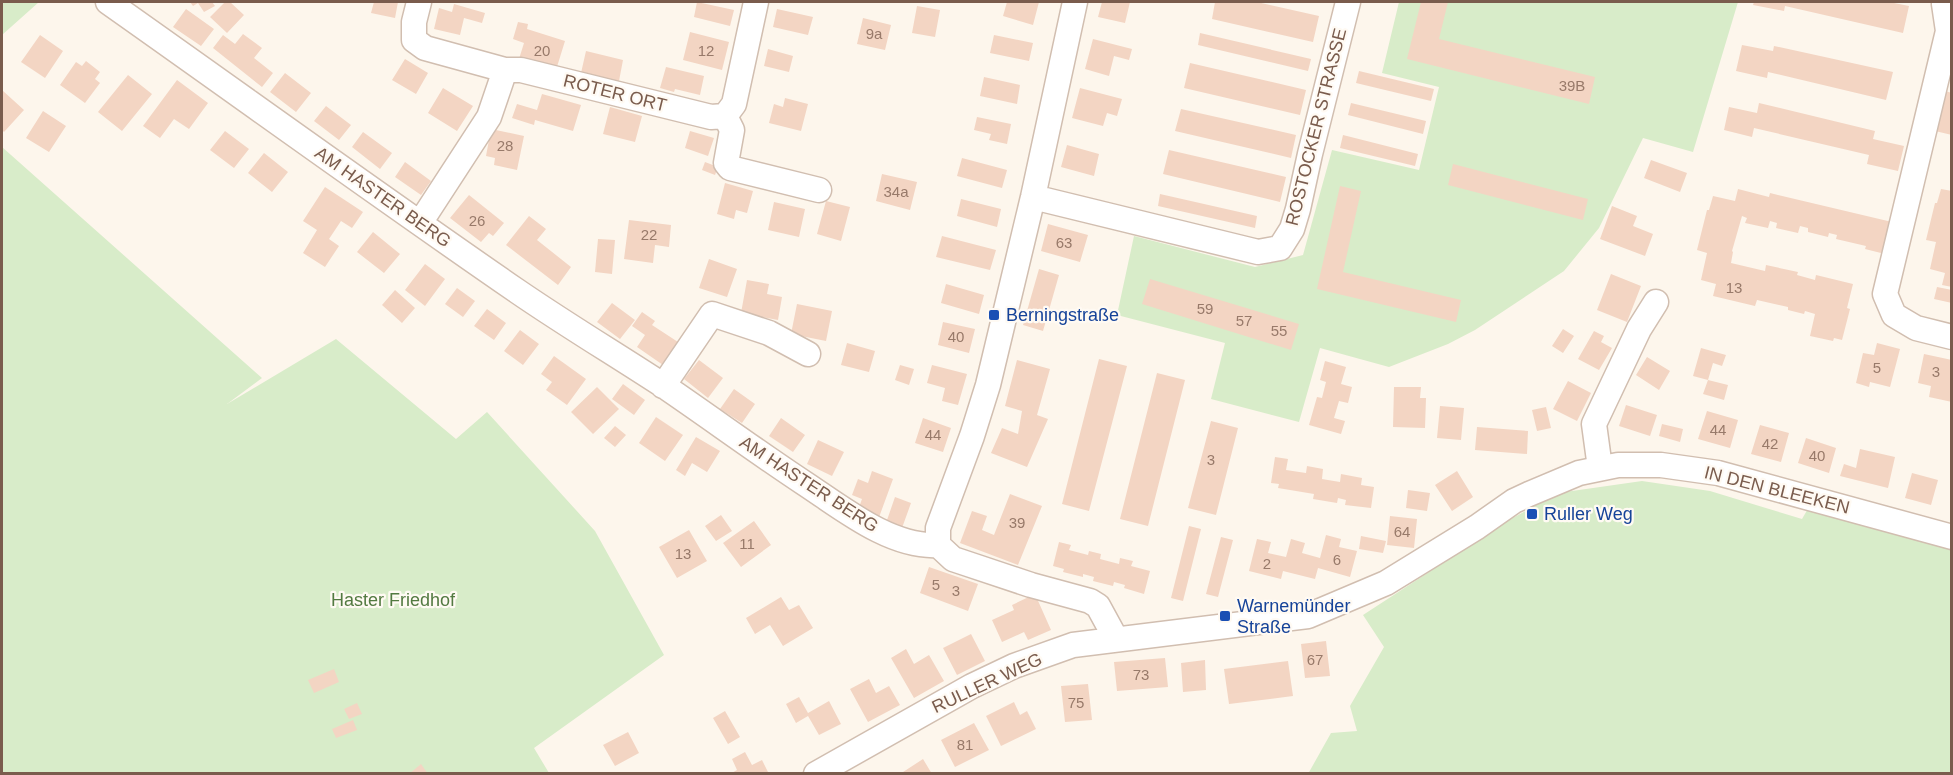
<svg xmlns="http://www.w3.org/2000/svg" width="1953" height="775" viewBox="0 0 1953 775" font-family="Helvetica,sans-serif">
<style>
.green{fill:#d8ecc9}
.building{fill:#f3d5c3}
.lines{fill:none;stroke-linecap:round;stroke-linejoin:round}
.minor-casing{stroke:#d1beb0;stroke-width:27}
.minor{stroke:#fff;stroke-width:24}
.transit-dot{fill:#1a4fb4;stroke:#fffaf3;stroke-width:2}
.labels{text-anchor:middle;stroke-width:4.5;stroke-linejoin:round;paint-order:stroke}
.number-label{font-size:15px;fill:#987a6a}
.street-label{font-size:18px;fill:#7a5c4d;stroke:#fffaf3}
.transit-label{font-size:18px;fill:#164399;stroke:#fffaf3;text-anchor:start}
.park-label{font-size:18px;fill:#537a41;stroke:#fffaf3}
</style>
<rect width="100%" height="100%" fill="#fdf6ec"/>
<path class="green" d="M2 2H39L2 35Z
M1399 2H1738L1693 152 1643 138 1599 228 1564 271 1475 330 1448 344 1389 367 1320 348 1299 422 1211 399 1225 343 1117 315 1134 236 1255 267 1303 255 1332 150 1419 170 1439 87 1382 73Z
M2 147 262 378 227 404 336 339 456 439 487 412 595 531 664 655 534 748 549 773H2Z
M1642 481 1710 491 1802 519 1809 507 1951 548V773L1308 774 1331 733 1357 731 1350 706 1384 647 1363 615 1509 520 1558 493Z"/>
<path class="building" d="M190 2H212L215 6 204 12 198 3 193 6Z
M225 2H230L244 15 227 33 210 17Z
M374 2H398L395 18 371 13Z
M697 2 734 10 730 26 694 17Z
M1007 2H1039L1033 25 1003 16Z
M1102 2H1130L1125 23 1098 17Z
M1215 2H1257L1319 16 1313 42 1212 19Z
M1421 2H1448L1439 39 1595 77 1589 104 1407 59Z
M1754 2H1889L1909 6 1903 33 1785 6 1784 11 1753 5Z
M454 4 485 13 482 23 464 18 460 35 434 29 439 8 452 12Z
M917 6 940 10 935 37 912 33Z
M186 9 214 29 201 46 173 27Z
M777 9 813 17 808 35 773 27Z
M863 18 891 25 885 50 857 44Z
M518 22 528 24 527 29 565 41 556 70 519 59 524 43 513 39Z
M690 32 729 42 722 70 683 60Z
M1200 33 1311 59 1308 71 1198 45Z
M243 34 262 48 254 58 273 73 262 87 213 48 223 35 235 44Z
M40 35 63 51 45 78 21 62Z
M994 35 1033 43 1029 61 990 53Z
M1093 39 1132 49 1129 60 1114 56 1109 76 1085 69Z
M1742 45 1773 51 1774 46 1893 72 1886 100 1768 72 1767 78 1736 71Z
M768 49 793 56 789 72 764 66Z
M586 51 623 60 619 81 581 73Z
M405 59 428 73 416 94 392 80Z
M86 61 100 72 95 79 100 83 85 103 60 85 76 62 82 66Z
M1190 63 1306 90 1300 115 1184 88Z
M666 67 704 76 700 95 675 89 674 92 660 88Z
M1359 71 1434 89 1431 101 1356 83Z
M285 73 311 93 296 112 270 92Z
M128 75 152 94 122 131 98 112Z
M984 77 1020 85 1017 104 980 96Z
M177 80 208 103 189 129 174 119 160 138 143 126Z
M443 88 473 106 457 131 428 113Z
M1080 88 1122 99 1117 116 1107 113 1103 126 1072 118Z
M2 90 24 110 4 132 2 130Z
M1945 91 1952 93V135L1935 131Z
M542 94 581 105 573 131 535 120 534 125 512 118 517 104 537 110Z
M785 98 808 104 801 131 769 123 774 104 783 107Z
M1351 103 1426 121 1423 134 1348 115Z
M1759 103 1875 131 1873 139 1904 146 1898 171 1867 164 1869 155 1754 128 1752 137 1724 130 1729 107 1757 113Z
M326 106 351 125 339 140 314 121Z
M610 107 642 116 635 142 603 134Z
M1181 109 1296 135 1291 158 1175 131Z
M43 111 66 126 49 152 26 138Z
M977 117 1011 124 1007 144 989 140 991 134 974 130Z
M491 129 524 136 517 170 494 165 495 158 486 156Z
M225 131 249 149 234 168 210 150Z
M690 131 714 138 708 156 685 148Z
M363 132 392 153 380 169 352 147Z
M1343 135 1418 154 1415 166 1340 148Z
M1067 145 1099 154 1094 176 1061 167Z
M1169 150 1286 177 1280 202 1163 174Z
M264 153 288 172 272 192 248 173Z
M962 158 1007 170 1002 188 957 176Z
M1651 160 1687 173 1680 192 1644 178Z
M405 162 431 181 421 195 395 177Z
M705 162 718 167 715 175 702 170Z
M1453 164 1588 199 1583 220 1448 185Z
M882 174 917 182 910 210 876 201Z
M725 183 753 191 747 213 736 210 734 219 717 214Z
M1340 186 1361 191 1343 272 1461 300 1456 322 1317 289Z
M325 187 363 212 352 228 341 221 329 239 339 246 325 267 303 253 317 230 303 221Z
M1738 189 1769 197 1770 193 1892 222 1885 254 1865 249 1866 246 1836 239 1837 235 1829 233 1828 237 1808 232V228L1800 226 1798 233 1776 228 1777 223 1770 221 1768 228 1745 223 1747 218 1742 216 1732 251 1733 252 1731 263 1765 271 1766 265 1798 272 1797 275 1815 280 1816 275 1853 284 1847 308 1850 309 1842 340 1834 338 1833 341 1810 336 1815 314 1805 311 1804 314 1788 310V307L1757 300 1755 306 1713 296 1716 284 1701 280 1707 253 1697 250 1707 210H1709L1713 196 1735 201Z
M1941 189 1952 191V287L1942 285 1945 273 1930 269 1936 242 1926 240 1935 203H1937Z
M1160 194 1257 216 1255 228 1158 206Z
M469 195 504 223 493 236 489 233 481 242 450 218Z
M961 199 1001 209 997 227 957 216Z
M826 201 850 207 841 241 817 234Z
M774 202 805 209 799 237 768 230Z
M1612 206 1637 216 1633 226 1653 234 1645 256 1600 239Z
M529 216 546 229 537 240 571 267 558 285 506 245Z
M629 220 671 225 669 247 655 245 653 263 624 259Z
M1048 224 1088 235 1080 262 1041 251Z
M373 232 400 254 384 273 357 252Z
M942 236 996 250 990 270 936 257Z
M598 239 615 240 612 274 595 272Z
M709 259 737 269 727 297 699 288Z
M425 264 445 279 425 306 405 290Z
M1039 269 1059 275 1043 331 1023 325Z
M1611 274 1641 286 1627 322 1597 310Z
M1150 279 1299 324 1291 350 1142 304Z
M747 280 769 284 767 294 782 297 778 320 741 313Z
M946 284 984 295 979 314 941 303Z
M1937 287 1952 290V303L1934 299Z
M457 288 475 301 463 317 445 304Z
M395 290 415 308 402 323 382 305Z
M612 303 635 320 620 339 597 322Z
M797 304 832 311 826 341 791 334Z
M487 309 506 323 494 340 474 326Z
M642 312 655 321 652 325 678 342 663 365 637 347 645 335 632 326Z
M943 322 975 329 969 353 938 345Z
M1563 329 1574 336 1563 353 1552 346Z
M520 330 539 344 523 365 504 351Z
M1594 331 1604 336 1601 342 1612 348 1599 370 1578 359Z
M847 343 875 351 869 372 841 365Z
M1877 343 1900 349 1890 387 1870 382 1869 387 1856 383 1863 353 1874 355Z
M1701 348 1726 355 1722 366 1713 363 1708 380 1693 376Z
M1924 354 1952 360V402L1929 397 1931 386 1918 383Z
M554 356 586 379 567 405 546 390 552 382 541 374Z
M1647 357 1670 371 1659 390 1636 375Z
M1099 359 1127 366 1089 511 1062 504Z
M699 360 723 378 708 398 684 379Z
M1017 360 1050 369 1037 415 1048 419 1027 467 991 453 1002 428 1018 434 1022 411 1005 406Z
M1325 361 1346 367 1341 384 1352 387 1348 403 1339 401 1334 418 1345 421 1341 434 1309 425 1317 397 1322 398 1326 382 1320 380Z
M900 365 914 369 909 385 895 380Z
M932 365 967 374 958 405 942 401 945 388 927 383Z
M1157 373 1185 380 1148 526 1120 519Z
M1708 380 1728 385 1724 400 1703 394Z
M1568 381 1591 393 1577 421 1553 409Z
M623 384 645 400 634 415 612 399Z
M597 387 619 409 593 434 571 412Z
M1394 387H1421L1420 398H1426L1425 428 1393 427Z
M734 389 755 404 742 423 720 409Z
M1626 405 1657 415 1650 436 1619 426Z
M1440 406 1464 408 1461 440 1437 438Z
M1546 407 1551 428 1537 431 1532 410Z
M1707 411 1738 420 1730 448 1698 439Z
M656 417 683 435 665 461 639 443Z
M781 418 805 435 793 452 769 436Z
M923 418 951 428 943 452 915 443Z
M1211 421 1238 428 1216 515 1188 508Z
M1662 424 1683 429 1680 442 1659 436Z
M1760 425 1789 433 1781 462 1751 454Z
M615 426 626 435 615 447 604 438Z
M1477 427 1528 431 1527 454 1475 450Z
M696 437 720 451 707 472 692 463 685 476 676 470Z
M1806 438 1836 448 1829 473 1798 463Z
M818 440 844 452 832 476 807 464Z
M1860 449 1895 457 1888 488 1840 476 1844 464 1856 468Z
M1275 457 1288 459 1286 470 1306 473 1307 466 1323 469 1322 479 1340 482 1341 474 1362 478 1361 485 1374 487 1371 508 1345 505 1346 500 1338 498 1337 503 1313 499 1314 494 1278 488 1279 484 1271 483Z
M872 471 893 479 878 520 857 513 862 499 852 495 858 479 868 483Z
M1457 471 1473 497 1452 511 1435 485Z
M1912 473 1938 480 1931 505 1905 498Z
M1408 490 1430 493 1427 511 1406 508Z
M1010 494 1042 506 1018 565 960 543 972 511 987 516 982 530 994 535Z
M895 497 911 503 902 528 886 523Z
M721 515 732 531 716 541 705 526Z
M1390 516 1417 519 1414 548 1387 545Z
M754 521 771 545 741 567 723 543Z
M1189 526 1201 529 1183 601 1171 598Z
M689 530 707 561 677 578 659 547Z
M1326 535 1341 539 1339 547 1357 551 1350 577 1318 568 1315 579 1283 571 1281 579 1249 571 1257 539 1271 542 1268 553 1286 557 1291 539 1305 543 1302 553 1320 558Z
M1361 536 1386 541 1383 553 1359 549Z
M1221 537 1233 540 1218 597 1206 594Z
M1059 542 1071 545 1069 550 1088 555 1089 551 1101 554 1100 559 1119 564 1120 558 1133 561 1131 566 1150 571 1144 594 1124 588 1125 585 1114 582 1113 586 1093 581 1094 577 1083 574V577L1063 572 1064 569 1053 566Z
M929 567 978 584 968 611 920 593Z
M1035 594 1051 630 1028 640 1024 632 1002 642 992 620 1014 610 1012 605Z
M781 597 789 610 799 605 813 628 783 646 770 625 755 634 746 618Z
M971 634 985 661 957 675 943 648Z
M1326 641 1330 676 1305 678 1301 644Z
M906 649 914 664 929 655 944 681 914 698 891 658Z
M1165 658 1168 687 1117 691 1114 662Z
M1205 660 1206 690 1183 692 1181 663Z
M1288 661 1293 696 1229 704 1224 669Z
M334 669 339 682 314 693 308 680Z
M869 679 876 693 889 686 900 705 868 722 850 689Z
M1088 684 1092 720 1065 722 1061 686Z
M799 697 808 713 829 701 841 724 819 735 808 716 796 723 786 704Z
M1014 702 1020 715 1027 711 1036 729 1001 746 986 716Z
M357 703 362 714 349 719 344 709Z
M725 711 740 737 728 744 713 718Z
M353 720 357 730 336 738 332 729Z
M974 723 989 750 955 767 941 740Z
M628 732 639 753 615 766 603 745Z
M745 752 752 765 762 760 769 774H730L737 770 732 759Z
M923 759 932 774H900Z
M421 764 428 774H409Z"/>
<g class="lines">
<defs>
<path id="minor" d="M108 2C244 98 379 196 517 291 565 324 615 354 664 386 711 418 757 452 804 483 842 508 891 548 938 545L953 559 1031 585 1090 601 1098 606 1116 639
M419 2 414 22V40L425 48 505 70H521L711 117 725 116
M756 2 734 104 725 116 732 130 726 163 730 168 819 190
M1944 4 1948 31 1885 294 1894 315 1916 328 1952 337
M1033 197 1258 252 1280 248 1292 229 1298 209 1310 154 1348 2
M420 223 489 117 505 70
M663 386 712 314 769 333 808 354
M1600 468 1594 424 1639 329 1656 302
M938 545V528L972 436 988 385 1033 197 1075 2
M816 774 972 686 1014 666 1073 645 1308 616 1386 583 1477 527 1514 501 1529 494 1579 473 1618 465H1661L1718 473 1952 537"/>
</defs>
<use href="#minor" class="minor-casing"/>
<use href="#minor" class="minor"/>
</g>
<g class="transit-dot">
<rect x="988" y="309" width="12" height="12" rx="3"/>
<rect x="1526" y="508" width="12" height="12" rx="3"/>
<rect x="1219" y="610" width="12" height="12" rx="3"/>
</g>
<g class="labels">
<g class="number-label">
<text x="874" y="39">9a</text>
<text x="542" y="56">20</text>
<text x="706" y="56">12</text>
<text x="1572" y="91">39B</text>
<text x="505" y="151">28</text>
<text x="896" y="197">34a</text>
<text x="477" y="226">26</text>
<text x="649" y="240">22</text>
<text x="1064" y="248">63</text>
<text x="1734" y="293">13</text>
<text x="1205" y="314">59</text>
<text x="1244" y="326">57</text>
<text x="1279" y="336">55</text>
<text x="956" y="342">40</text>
<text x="1877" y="373">5</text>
<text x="1936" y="377">3</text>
<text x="1718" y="435">44</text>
<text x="933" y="440">44</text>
<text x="1770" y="449">42</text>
<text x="1817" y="461">40</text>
<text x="1211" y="465">3</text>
<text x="1017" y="528">39</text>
<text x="1402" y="537">64</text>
<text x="747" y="549">11</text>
<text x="683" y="559">13</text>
<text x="1337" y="565">6</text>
<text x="1267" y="569">2</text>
<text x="936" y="590">5</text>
<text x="956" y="596">3</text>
<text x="1315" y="665">67</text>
<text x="1141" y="680">73</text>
<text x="1076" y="708">75</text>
<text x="965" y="750">81</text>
</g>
<g class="street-label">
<text transform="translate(615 93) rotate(14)" y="6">ROTER ORT</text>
<text transform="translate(1316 127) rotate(-76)" y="6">ROSTOCKER STRASSE</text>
<text transform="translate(383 197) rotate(35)" y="6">AM HASTER BERG</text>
<text transform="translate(809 484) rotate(33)" y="6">AM HASTER BERG</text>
<text transform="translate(1777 490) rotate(14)" y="6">IN DEN BLEEKEN</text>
<text transform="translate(987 683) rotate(-25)" y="6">RULLER WEG</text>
</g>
<g class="transit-label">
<text x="1006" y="321">Berningstraße</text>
<text x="1544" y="520">Ruller Weg</text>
<text x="1237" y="612">Warnemünder<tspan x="1237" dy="21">Straße</tspan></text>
</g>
<g class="park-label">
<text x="393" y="606">Haster Friedhof</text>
</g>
</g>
<rect width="1953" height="775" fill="none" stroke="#7a5c4d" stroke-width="6"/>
</svg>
